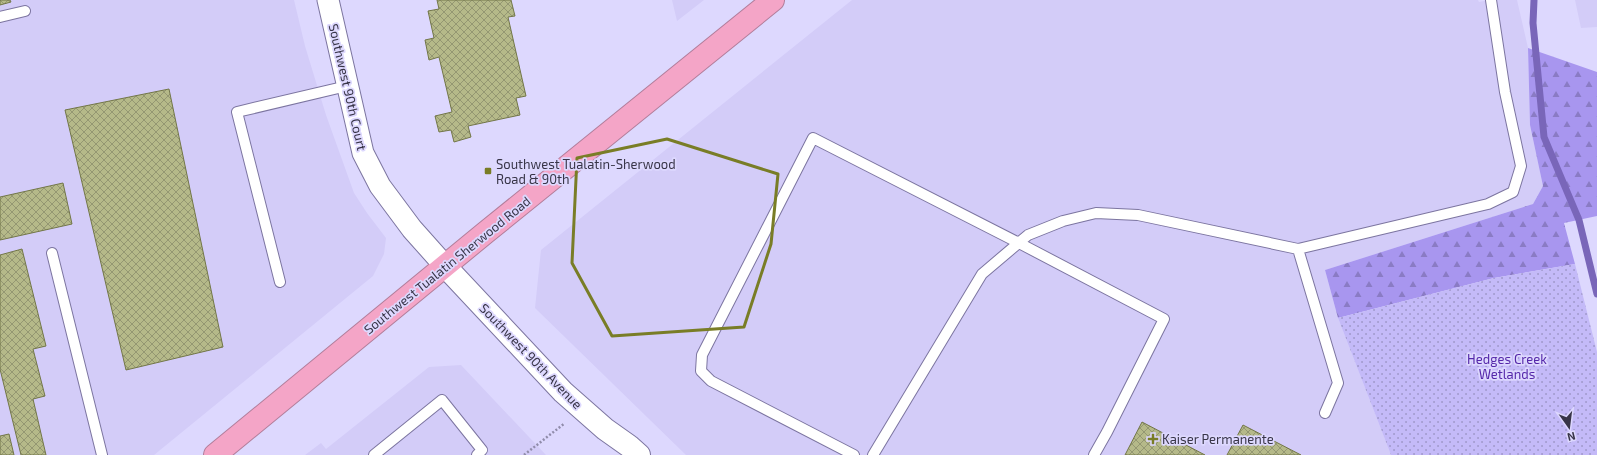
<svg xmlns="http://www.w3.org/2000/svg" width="1597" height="455" viewBox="0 0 1597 455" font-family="'Exo 2',sans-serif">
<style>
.built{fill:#d3ccf8}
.forest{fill:url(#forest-firs)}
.park{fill:url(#park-dots)}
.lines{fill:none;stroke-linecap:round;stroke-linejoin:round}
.stream{stroke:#7966b9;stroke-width:7}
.building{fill:url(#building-cross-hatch);stroke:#727648}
.lane-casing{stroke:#7c75a0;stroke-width:12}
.street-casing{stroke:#7c75a0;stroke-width:23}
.secondary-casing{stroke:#7c75a0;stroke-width:24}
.highway-casing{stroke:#b27e9b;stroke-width:24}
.path{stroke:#908caa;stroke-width:2.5;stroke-dasharray:2 2;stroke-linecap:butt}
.lane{stroke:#fff;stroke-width:10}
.street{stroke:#fff;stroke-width:21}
.secondary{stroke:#fff;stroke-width:22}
.highway{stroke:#f4a5c7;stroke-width:22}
.marked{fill:none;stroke:#797d26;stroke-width:3;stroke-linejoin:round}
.poi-dot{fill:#797d26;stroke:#ddd8fe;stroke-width:1.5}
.labels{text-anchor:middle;stroke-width:3.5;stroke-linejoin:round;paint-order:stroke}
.street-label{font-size:13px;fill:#383548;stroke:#ddd8fe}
.poi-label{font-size:13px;fill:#383548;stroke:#ddd8fe;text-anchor:start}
.park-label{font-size:13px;fill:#5427a9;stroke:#ddd8fe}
</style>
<defs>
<pattern id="forest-firs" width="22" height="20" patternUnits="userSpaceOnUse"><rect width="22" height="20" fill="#a896ef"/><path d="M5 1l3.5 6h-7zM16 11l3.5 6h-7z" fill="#8a7bc4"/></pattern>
<pattern id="park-dots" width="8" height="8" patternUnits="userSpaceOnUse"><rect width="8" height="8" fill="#c4baf8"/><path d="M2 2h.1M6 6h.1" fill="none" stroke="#a098cb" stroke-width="1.8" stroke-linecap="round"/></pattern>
<pattern id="building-cross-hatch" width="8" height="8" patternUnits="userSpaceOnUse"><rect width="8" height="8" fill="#b5b989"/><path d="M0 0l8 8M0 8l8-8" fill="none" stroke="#949772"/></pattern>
</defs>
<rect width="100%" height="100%" fill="#ddd8fe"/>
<path class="built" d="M0 0H294L305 46 326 115 354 193 367 213 386 238 384 254 373 276 154 455H0Z
M672 0H704L677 21Z
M852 0H1478L1479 2 1489 0H1517L1528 48 1530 125 1543 186 1533 204 1325 270 1338 318 1391 455H686L535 308 541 250Z
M1575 0H1597V27L1581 28Z
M461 365 546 455H305L321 443 326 449 429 367Z"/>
<path class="forest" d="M1528 48 1597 72V216L1564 223 1575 264 1494 278 1338 318 1325 270 1533 204 1543 186 1530 125Z"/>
<path class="park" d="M1575 264 1597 352V455H1391L1338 318 1494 278Z"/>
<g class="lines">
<path class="stream" d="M1534 0 1533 23 1544 137 1579 220 1597 294"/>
</g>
<path class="building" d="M0 0H10L11 2 0 5Z
M437 0H511L515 16 508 17 526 96 516 98 520 115 468 126 471 137 454 142 451 130 439 132 435 116 452 112 439 57 429 60 425 40 434 38 428 11 439 9Z
M169 89 223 347 126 370 65 110Z
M63 183 72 224 0 240V197Z
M22 249 46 346 33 349 45 396 33 399 46 455H21L0 369V255Z
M1142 422 1205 455H1125Z
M1243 425 1301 455H1227Z
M9 434 14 455H0V436Z"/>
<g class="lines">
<defs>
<path id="lane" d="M0 17 25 11
M1298 249 1338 383 1325 413
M52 253 102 455
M280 282 237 112 347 86
M374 455 442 400 482 450 477 455
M854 455 711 381 701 371 702 355 813 138 1019 243 1164 319 1107 432 1094 455
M873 455 982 274 1028 235 1063 221 1096 213 1138 215 1298 249 1488 204 1513 192 1521 166 1505 92 1491 0"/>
<path id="street" d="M328 0 363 153 380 186 412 229 445 266"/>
<path id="secondary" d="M445 266 563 392 605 429 629 446 639 455"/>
<path id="highway" d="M215 455 485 233 773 0"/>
</defs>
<use href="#lane" class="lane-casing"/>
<use href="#street" class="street-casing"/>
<use href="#secondary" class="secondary-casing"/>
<use href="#highway" class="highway-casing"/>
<path class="path" d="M524 455 565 423"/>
<use href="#lane" class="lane"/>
<use href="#street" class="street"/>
<use href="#secondary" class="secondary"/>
<use href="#highway" class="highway"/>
</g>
<path class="marked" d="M667 139 778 174 771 244 744 327 612 336 572 263 577 158Z"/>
<g class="poi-dot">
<rect x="484" y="167" width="8" height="8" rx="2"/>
<path d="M1151 433h4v4h4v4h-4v4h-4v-4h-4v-4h4z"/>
</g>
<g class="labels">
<g class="street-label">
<text transform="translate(348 87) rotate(77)" y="5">Southwest 90th Court</text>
<text transform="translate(447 265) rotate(-39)" y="5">Southwest Tualatin Sherwood Road</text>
<text transform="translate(531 356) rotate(46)" y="5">Southwest 90th Avenue</text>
</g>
<g class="poi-label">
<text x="496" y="169">Southwest Tualatin-Sherwood<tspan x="496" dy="15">Road &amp; 90th</tspan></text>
<text x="1162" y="444">Kaiser Permanente</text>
</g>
<g class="park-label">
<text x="1507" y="364">Hedges Creek<tspan x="1507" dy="15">Wetlands</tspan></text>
</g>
</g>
<g transform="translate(1569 427) rotate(166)" stroke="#ddd8fe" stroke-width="3" paint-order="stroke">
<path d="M0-3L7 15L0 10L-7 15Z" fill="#383548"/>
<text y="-6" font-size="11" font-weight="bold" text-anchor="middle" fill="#383548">N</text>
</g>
</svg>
